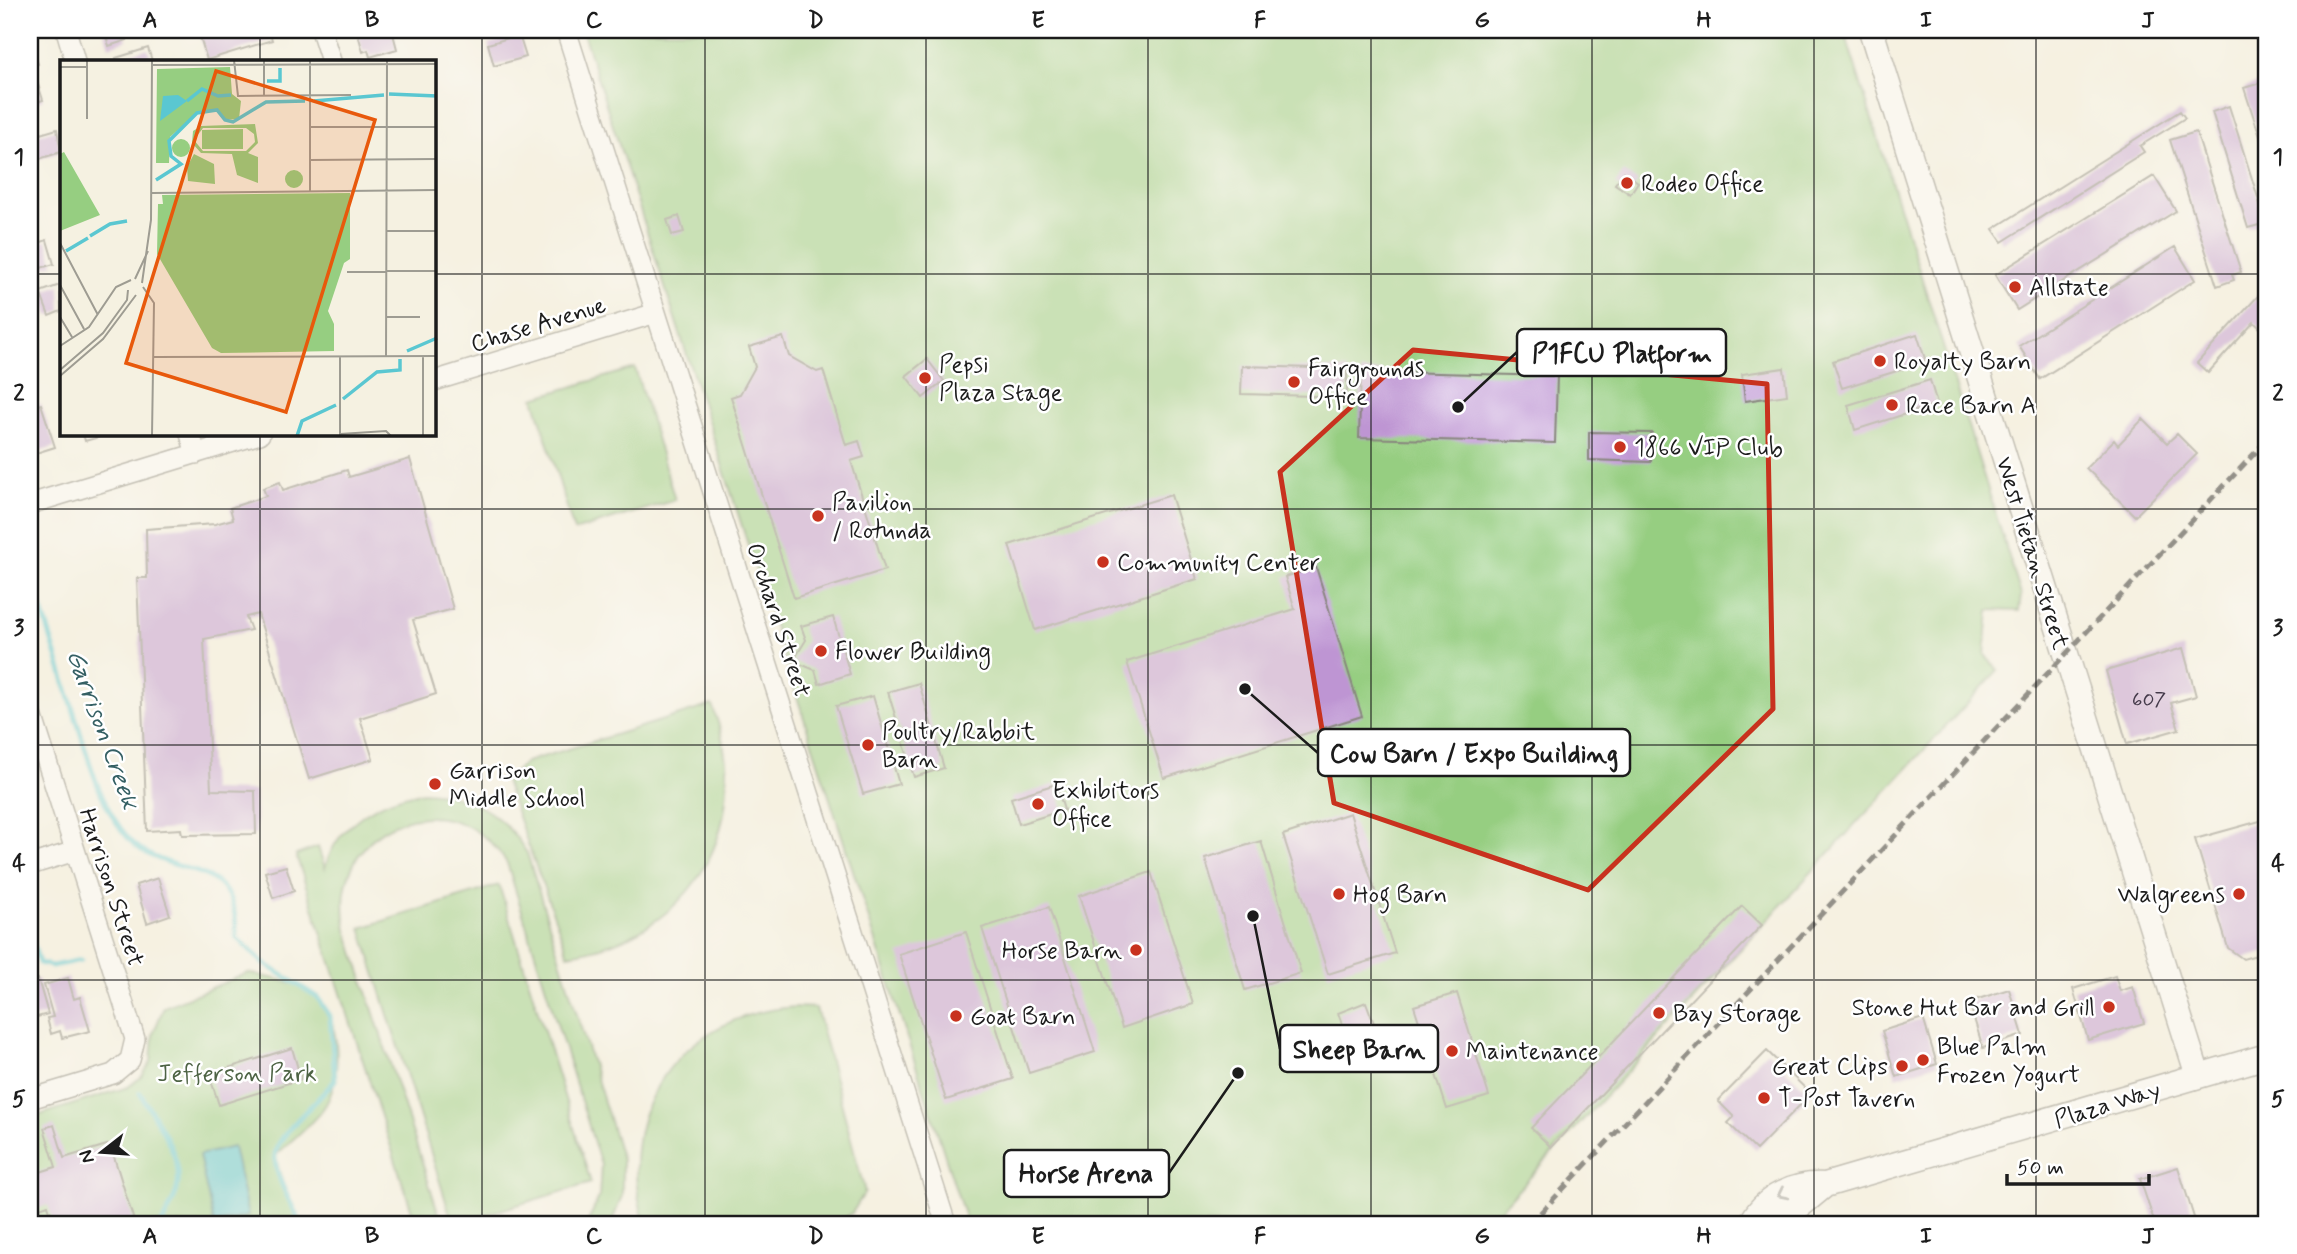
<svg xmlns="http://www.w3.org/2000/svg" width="2297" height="1254" viewBox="0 0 2297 1254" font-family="Mynerve,sans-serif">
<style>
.green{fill:#96ce81;stroke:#59754e;stroke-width:2}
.water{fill:#5ac7d1;stroke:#3b7276;stroke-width:2}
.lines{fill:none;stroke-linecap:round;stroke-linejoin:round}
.stream{stroke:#5ac7d1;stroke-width:5}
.building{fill:#be95d3}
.minor-casing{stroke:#88867e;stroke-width:22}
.major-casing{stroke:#88867e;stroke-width:27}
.minor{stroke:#fff;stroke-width:19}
.major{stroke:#fff;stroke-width:24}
.rail{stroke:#1c1c1c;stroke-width:5;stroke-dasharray:10 5;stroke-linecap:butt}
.oneway{stroke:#999}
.marked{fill:none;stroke:#c8321e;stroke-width:5;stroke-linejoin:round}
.grid{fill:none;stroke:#1c1c1c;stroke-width:2;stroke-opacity:0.55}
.poi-dot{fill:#c8321e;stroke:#fff;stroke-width:2.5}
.labels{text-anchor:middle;stroke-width:5;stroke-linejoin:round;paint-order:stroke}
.number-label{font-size:21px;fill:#443a4a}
.poi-label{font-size:24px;fill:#1c1c1c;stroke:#fff;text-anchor:start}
.street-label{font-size:24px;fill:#1c1c1c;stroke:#fff}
.park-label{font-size:24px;fill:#4d6344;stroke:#fff}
.water-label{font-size:26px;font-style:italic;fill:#356064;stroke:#fff}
.inset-river{fill:none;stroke:#5ac7d1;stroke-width:3.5}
.inset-road{fill:none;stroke:#9e9c92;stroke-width:2}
.view{fill:#e8590c;fill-opacity:0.15;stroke:#e8590c;stroke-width:3.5}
.inset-edge{fill:none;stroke:#1c1c1c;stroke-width:3.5}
.leader{fill:none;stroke:#1c1c1c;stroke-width:2.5}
.callout-dot{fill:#1c1c1c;stroke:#fff;stroke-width:2.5}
.callout{fill:#fff;stroke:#1c1c1c;stroke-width:2.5}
.callout-label{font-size:26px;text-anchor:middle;font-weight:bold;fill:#1c1c1c}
.neatline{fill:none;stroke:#1c1c1c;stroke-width:2.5}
.grid-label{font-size:23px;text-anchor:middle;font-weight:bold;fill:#1c1c1c}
</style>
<rect width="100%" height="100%" fill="#fff"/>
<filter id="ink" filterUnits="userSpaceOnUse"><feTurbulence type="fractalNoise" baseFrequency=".0143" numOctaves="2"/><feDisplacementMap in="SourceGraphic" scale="14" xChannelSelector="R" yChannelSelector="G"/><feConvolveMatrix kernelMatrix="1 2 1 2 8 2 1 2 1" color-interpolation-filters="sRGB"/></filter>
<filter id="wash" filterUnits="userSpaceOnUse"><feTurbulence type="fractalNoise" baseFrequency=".00686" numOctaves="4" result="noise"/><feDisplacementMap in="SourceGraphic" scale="28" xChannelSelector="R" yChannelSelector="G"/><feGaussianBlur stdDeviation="1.57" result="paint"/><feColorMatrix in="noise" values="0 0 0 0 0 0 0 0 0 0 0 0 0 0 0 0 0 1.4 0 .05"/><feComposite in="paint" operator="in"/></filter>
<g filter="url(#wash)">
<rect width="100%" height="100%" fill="#f5f1e1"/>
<path class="green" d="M582 30H1844L2021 595 2019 611 1989 610 1985 655 1998 670 1487 1224H967Z
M635 368 675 500 574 531 534 398Z
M712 705C758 822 694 937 568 954L505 781 526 762Z
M423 792C469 794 503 813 527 853L622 1160V1196L611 1224H587L599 1197 601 1165 507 863C449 773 324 826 347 930L442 1224H416L296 855 318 847 325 868C337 823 379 799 423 792Z
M499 885 591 1183 453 1224 361 928Z
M248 973C269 978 302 981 318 998 341 1022 342 1079 325 1106 313 1124 291 1140 275 1156L284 1189 301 1224H30V1118L128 1087 142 1076 151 1062 153 1034 164 1007Z
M796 1007 816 1008 865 1192 852 1213 835 1224H645C610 1113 680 1013 796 1007Z"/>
<path class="water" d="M233 1147 248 1216 214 1224 199 1155Z"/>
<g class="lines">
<path class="stream" d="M30 575C46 620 60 666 74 712 88 755 98 804 129 839 168 882 239 852 236 937L262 962 317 997 330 1016 335 1080C321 1099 274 1136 275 1157 276 1180 292 1204 301 1224
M30 933 39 963 52 966 81 960
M140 1093C154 1118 182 1154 178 1184 176 1199 168 1211 162 1224"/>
</g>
<g id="blocks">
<path class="building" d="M104 30H124L127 40 109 46Z
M198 30H269L272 40 207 60Z
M373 30H392L397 49 370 57 368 50 363 52 358 34Z
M519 35 526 57 494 66 488 44Z
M30 40 38 64 30 67Z
M148 48 152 61H117L116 58Z
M37 81 43 100 30 104V83Z
M2267 81V158L2244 88Z
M2229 106 2266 223 2248 228 2212 112Z
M2180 111 2185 118 2140 146 2144 152 2002 242 1993 229Z
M57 129 61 152 30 162V137Z
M2196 132 2241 272 2232 275 2234 280 2217 286 2170 140Z
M1624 172 1638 182 1630 194 1615 184Z
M2154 176 2176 211 2017 310 1995 275Z
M679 216 684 232 672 235 667 220Z
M47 240 54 264 34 270 30 246Z
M2175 247 2195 280 2040 379 2019 346Z
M60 285 61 311 49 316 40 292Z
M2267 286V335L2254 322 2208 373 2197 363Z
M1917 334 1926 362 1842 388 1833 361Z
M783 337 789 356 817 372 823 370 846 445 859 441 864 457 851 461 885 570 794 598 731 397 740 394 755 367 749 347Z
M927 359 944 381 923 398 906 376Z
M1242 366 1347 369V397L1241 394Z
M1784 368 1787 395 1745 401 1742 374Z
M1361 371 1557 376 1555 443 1359 438Z
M32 377 37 392 30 394V378Z
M1930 380 1937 404 1855 430 1848 405Z
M41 404 55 447 36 453 30 431V408Z
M2143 419 2167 443 2177 434 2197 454 2135 516 2086 468 2114 440 2118 445Z
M1589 432 1652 433 1651 462 1589 460Z
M83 434H106V435L85 441Z
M410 459 453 609 413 620 436 694 360 718 373 759 309 779 258 614 246 617 251 630 204 639 211 790 255 791 256 834 182 835 181 829 147 831 137 578H147L146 529 215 524 233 519 230 508 266 496 263 488 280 482 283 490 347 470 349 477Z
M1171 495 1197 579 1035 630 1009 545Z
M1316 567 1362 716 1164 778 1127 662 1295 609 1285 577Z
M833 617 850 674 819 684 815 670 793 661 806 640 801 626Z
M2183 648 2196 696 2171 703 2179 729 2127 744 2106 671Z
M919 683 944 768 914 777 888 692Z
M873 696 899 784 863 794 836 706Z
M1056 784 1064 810 1019 824 1011 798Z
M30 806 36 826 30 828Z
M1350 813 1395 953 1328 974 1283 835Z
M2267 819V952L2243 959 2228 948 2195 839Z
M1261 841 1301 973 1245 990 1205 858Z
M286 866 294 891 273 898 265 872Z
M1151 872 1193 1004 1122 1028 1079 896Z
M158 878 170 915 147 923 136 885Z
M1742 906 1762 925 1551 1147 1531 1128Z
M1049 907 1095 1052 1029 1073 982 928Z
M966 932 1013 1079 946 1100 899 954Z
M2115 976 2120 991 2133 987 2144 1023 2088 1040 2073 989Z
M68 978 74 999 80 997 90 1031 62 1038 60 1031 51 1034 47 1018 53 1017 44 985Z
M38 979 48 1014 30 1019V981Z
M2009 989 2023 1035 1983 1048 1969 1002Z
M1457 993 1489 1096 1447 1109 1414 1006Z
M1366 1002 1385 1053 1357 1064 1338 1013Z
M1923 1018 1937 1064 1896 1077 1882 1031Z
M292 1048 301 1079 219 1105 209 1074Z
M1767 1051 1811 1094 1756 1150 1728 1123 1734 1117 1718 1101Z
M54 1125 64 1158 110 1144 135 1224H54L48 1205 37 1209 30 1175 56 1167 44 1128Z
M2178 1167 2196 1224H2155L2140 1179Z
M2039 1219V1224H2003V1221Z"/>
</g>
</g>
<g filter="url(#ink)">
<use href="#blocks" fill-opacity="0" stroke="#88867e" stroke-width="2"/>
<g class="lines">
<defs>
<path id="minor" d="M66 30 75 61
M321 30 331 61
M566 30 946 1224
M434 381 656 313
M190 434 196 454
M30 504 260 434
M30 708 135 1039 130 1060 113 1074 30 1099
M30 865 75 851"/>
<path id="major" d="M1871 30 2198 1076
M1751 1224C1764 1196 1796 1183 1825 1185L2267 1056
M1778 1224 1825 1185"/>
</defs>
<use href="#minor" class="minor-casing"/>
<use href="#major" class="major-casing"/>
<use href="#minor" class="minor"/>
<use href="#major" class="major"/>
<path class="rail" d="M1530 1224 2267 440"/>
</g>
<defs><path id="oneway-chevron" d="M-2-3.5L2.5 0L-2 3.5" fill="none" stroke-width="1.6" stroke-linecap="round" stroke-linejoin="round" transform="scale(1.75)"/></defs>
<use class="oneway" href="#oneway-chevron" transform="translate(1782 1194) rotate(154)"/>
</g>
<path d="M0 0H2297V1254H0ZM1413 350 1767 384 1773 709 1588 890 1334 803 1280 472Z" fill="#f5f1e1" fill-opacity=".55" fill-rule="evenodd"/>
<path class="marked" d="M1413 350 1767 384 1773 709 1588 890 1334 803 1280 472Z"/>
<path class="grid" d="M260 30V61M482 30V1224M705 30V1224M926 30V1224M1148 30V1224M1371 30V1224M1592 30V1224M1814 30V1224M2036 30V1224M30 274H61M434 274H2267M260 434V1224M30 509H2267M30 745H2267M30 980H2267"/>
<g class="poi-dot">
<circle cx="1627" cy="183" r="7"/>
<circle cx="2015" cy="287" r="7"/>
<circle cx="1880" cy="361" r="7"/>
<circle cx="925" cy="378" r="7"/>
<circle cx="1294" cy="382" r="7"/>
<circle cx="1892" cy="405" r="7"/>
<circle cx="1620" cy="447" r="7"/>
<circle cx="818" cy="516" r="7"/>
<circle cx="1103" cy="562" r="7"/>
<circle cx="821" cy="651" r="7"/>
<circle cx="868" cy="745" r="7"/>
<circle cx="435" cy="784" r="7"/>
<circle cx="1038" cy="804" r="7"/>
<circle cx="1339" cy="894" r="7"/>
<circle cx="2239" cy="894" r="7"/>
<circle cx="1136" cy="950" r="7"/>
<circle cx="2109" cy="1007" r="7"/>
<circle cx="1659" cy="1013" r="7"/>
<circle cx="956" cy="1016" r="7"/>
<circle cx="1452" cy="1051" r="7"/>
<circle cx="1923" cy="1060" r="7"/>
<circle cx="1902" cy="1066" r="7"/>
<circle cx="1764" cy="1098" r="7"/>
</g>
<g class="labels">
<g class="number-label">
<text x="2149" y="706">607</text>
</g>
<g class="poi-label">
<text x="1641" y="191">Rodeo Office</text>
<text x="2029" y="295">Allstate</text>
<text x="1894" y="369">Royalty Barn</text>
<text x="939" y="372">Pepsi<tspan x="939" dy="28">Plaza Stage</tspan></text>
<text x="1308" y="376">Fairgrounds<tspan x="1308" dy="28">Office</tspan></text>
<text x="1906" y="413">Race Barn A</text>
<text x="1634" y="455">1866 VIP Club</text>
<text x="832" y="510">Pavilion<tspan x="832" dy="28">/ Rotunda</tspan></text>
<text x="1117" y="570">Community Center</text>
<text x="835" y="659">Flower Building</text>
<text x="882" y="739">Poultry/Rabbit<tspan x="882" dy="28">Barn</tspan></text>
<text x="449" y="778">Garrison<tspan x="449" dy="28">Middle School</tspan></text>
<text x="1052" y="798">Exhibitors<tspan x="1052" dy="28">Office</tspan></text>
<text x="1353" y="902">Hog Barn</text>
<text x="2225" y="902" text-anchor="end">Walgreens</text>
<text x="1122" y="958" text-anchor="end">Horse Barn</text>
<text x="2095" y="1015" text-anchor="end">Stone Hut Bar and Grill</text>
<text x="1673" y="1021">Bay Storage</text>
<text x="970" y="1024">Goat Barn</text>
<text x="1937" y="1054">Blue Palm<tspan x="1937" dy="28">Frozen Yogurt</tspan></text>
<text x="1466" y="1059">Maintenance</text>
<text x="1888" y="1074" text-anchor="end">Great Clips</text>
<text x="1778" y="1106">T-Post Tavern</text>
</g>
<g class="street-label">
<text transform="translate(538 324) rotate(-17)" y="8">Chase Avenue</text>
<text transform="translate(2033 553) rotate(73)" y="8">West Tietan Street</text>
<text transform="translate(779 620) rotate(72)" y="8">Orchard Street</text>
<text transform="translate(112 887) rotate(72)" y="8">Harrison Street</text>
<text transform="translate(2107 1104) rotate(-17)" y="8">Plaza Way</text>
</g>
<g class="park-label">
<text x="237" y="1081">Jefferson Park</text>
</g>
<g class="water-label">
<text transform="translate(104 729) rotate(70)" y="9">Garrison Creek</text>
</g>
</g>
<g transform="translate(60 60)">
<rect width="376" height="376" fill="#f5f1e1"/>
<path d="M170 7 172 34 181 41 179 59 165 60 157 50 137 53 110 77 109 103H96L97 9ZM195 64 198 83 188 93 198 97V123L177 115 172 94 141 93 132 83 133 71 141 66ZM143 68H186L194 74 195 82 186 91H143L134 80ZM183 69V89H142V70ZM112 88a9 9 0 1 1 18 0a9 9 0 1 1-18 0ZM4 92 40 155 0 171V94ZM134 94 154 104 155 124 128 121 127 107ZM225 119a9 9 0 1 1 18 0a9 9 0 1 1-18 0ZM290 133V199L284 203 268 251 274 264V291L161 293 152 288 97 194 98 144H103L102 135Z" fill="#96ce81" fill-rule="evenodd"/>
<path d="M118 35 127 41 100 61 103 36Z" fill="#5ac7d1"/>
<path class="inset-river" d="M207 21H220V8M329 34 377 36M127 41 142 29 158 36 171 35M254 41 324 35M96 120 121 104 111 96 109 81 137 53 157 50 165 60 173 62 206 42 245 41M30 176 50 164 67 161M6 191 28 178M347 291 377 278M283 339 317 312 340 310V299M237 376 242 361 276 345"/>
<path class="inset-road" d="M174 0 178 36 291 35M204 0V36M92 5 377 4M0 7H27M27 59V0M250 67H377M250 100 377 99M250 131V0M92 133 377 130M327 171H377M0 183 38 255M327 211H377M287 212H327M75 219 88 191M82 223 91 160 92 0M0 225 24 269M83 227 94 243 92 376M0 257 12 277M327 257H360M0 286 29 267 56 227 71 220M326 296 327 0M93 297 377 296M0 310 43 273 67 240 68 230M0 316 43 279 76 235M280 374 326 371 331 376M280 376V296M363 376V296"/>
<path class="view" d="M156 11 315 60 226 352 66 303Z"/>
<rect width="376" height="376" class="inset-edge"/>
</g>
<path class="leader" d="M1458 407L1517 352M1245 689L1318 753M1253 916L1280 1049M1238 1073L1169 1173"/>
<g class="callout-dot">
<circle cx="1458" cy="407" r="7"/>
<circle cx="1245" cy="689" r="7"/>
<circle cx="1253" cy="916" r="7"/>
<circle cx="1238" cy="1073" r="7"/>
</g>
<g class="callout">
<rect x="1517" y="329" width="209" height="47" rx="7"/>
<rect x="1318" y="729" width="312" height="47" rx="7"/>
<rect x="1280" y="1025" width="158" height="47" rx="7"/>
<rect x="1004" y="1150" width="165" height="47" rx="7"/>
</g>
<g class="callout-label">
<text x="1622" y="362">P1FCU Platform</text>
<text x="1474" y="762">Cow Barn / Expo Building</text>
<text x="1359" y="1058">Sheep Barn</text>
<text x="1086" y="1182">Horse Arena</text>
</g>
<rect width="2297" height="1254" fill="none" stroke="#fff" stroke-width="77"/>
<g transform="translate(102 1152) rotate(253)" stroke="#ffffff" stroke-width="5" paint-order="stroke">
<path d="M0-5L12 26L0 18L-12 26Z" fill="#1c1c1c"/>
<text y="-10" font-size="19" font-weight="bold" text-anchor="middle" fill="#1c1c1c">N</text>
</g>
<path d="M2007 1174v10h142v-10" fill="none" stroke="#1c1c1c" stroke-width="3.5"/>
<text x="2017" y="1174" font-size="21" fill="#1c1c1c" stroke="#ffffff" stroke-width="5" paint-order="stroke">50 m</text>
<rect x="38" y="38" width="2220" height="1178" class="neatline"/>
<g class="grid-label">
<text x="150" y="27">A</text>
<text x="372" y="27">B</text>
<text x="594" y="27">C</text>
<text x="816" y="27">D</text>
<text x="1038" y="27">E</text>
<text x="1260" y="27">F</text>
<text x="1482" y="27">G</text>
<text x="1704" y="27">H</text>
<text x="1926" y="27">I</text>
<text x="2148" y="27">J</text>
<text x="19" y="164">1</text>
<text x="2278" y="164">1</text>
<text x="19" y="400">2</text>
<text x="2278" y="400">2</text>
<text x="19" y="635">3</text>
<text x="2278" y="635">3</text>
<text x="19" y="870">4</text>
<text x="2278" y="870">4</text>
<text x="19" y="1106">5</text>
<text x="2278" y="1106">5</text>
<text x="150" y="1243">A</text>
<text x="372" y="1243">B</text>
<text x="594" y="1243">C</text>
<text x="816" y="1243">D</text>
<text x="1038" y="1243">E</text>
<text x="1260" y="1243">F</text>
<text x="1482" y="1243">G</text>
<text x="1704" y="1243">H</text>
<text x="1926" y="1243">I</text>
<text x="2148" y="1243">J</text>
</g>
</svg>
